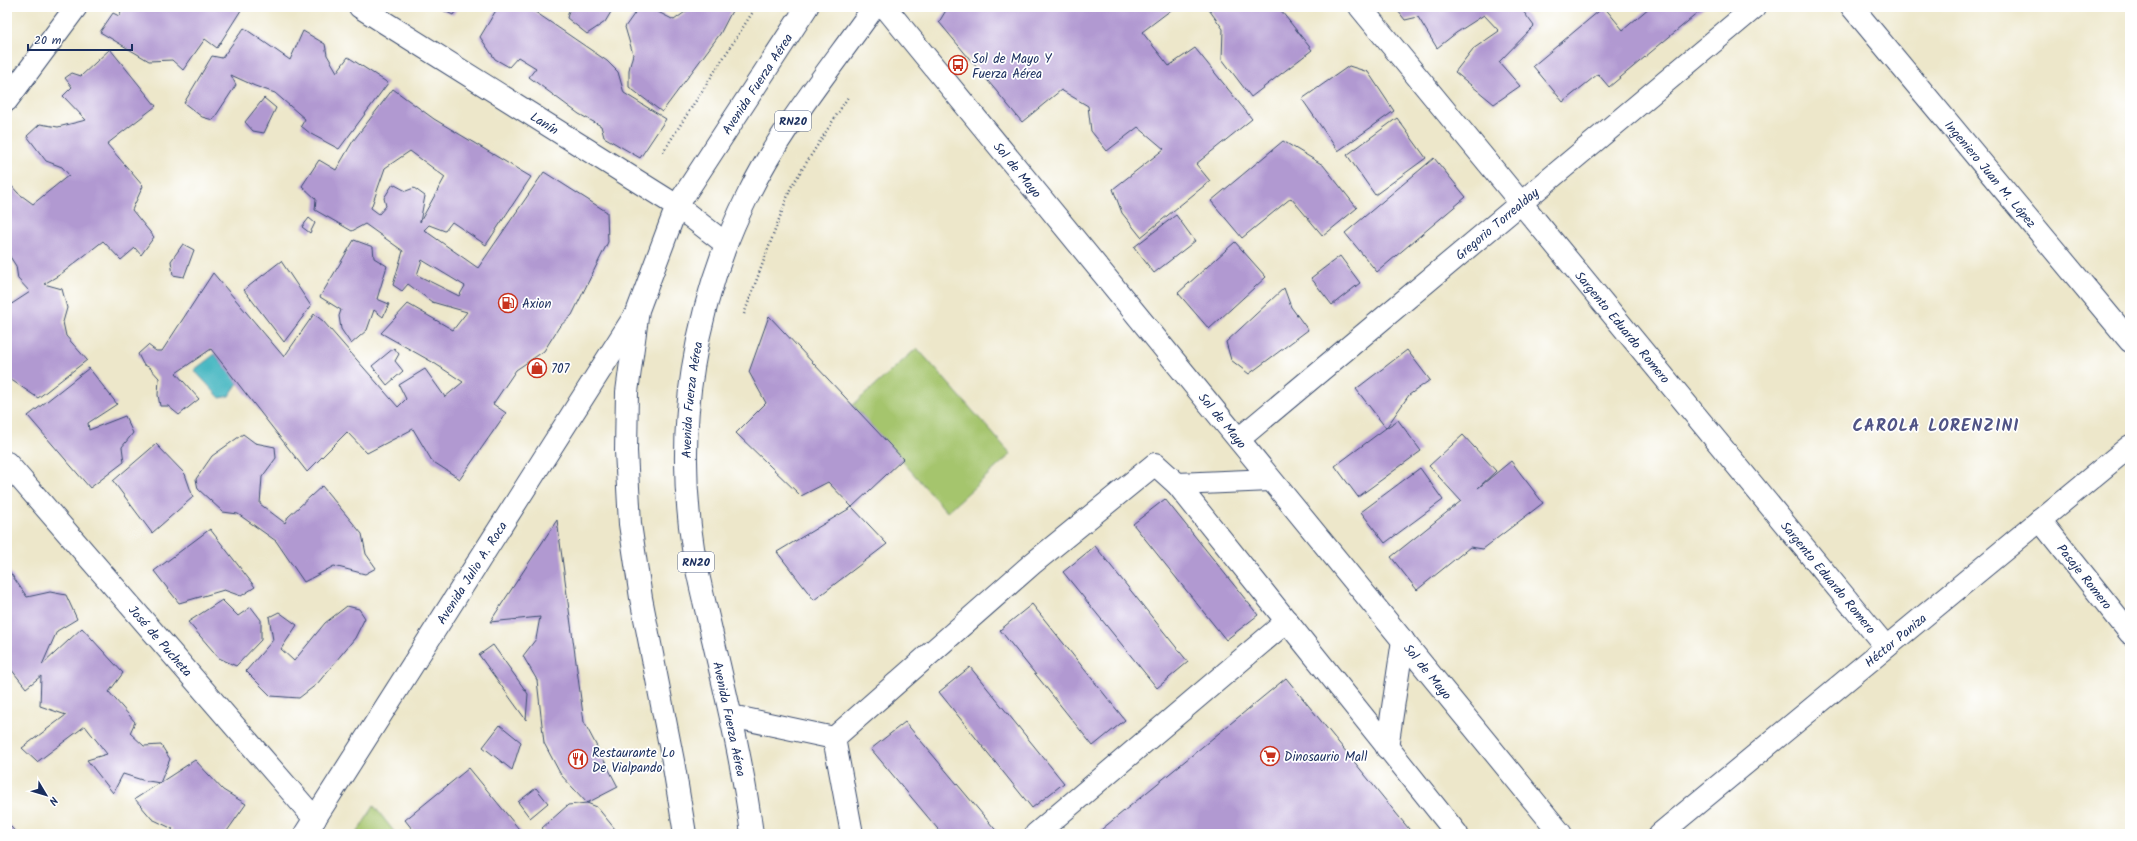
<svg xmlns="http://www.w3.org/2000/svg" width="2137" height="841" viewBox="0 0 2137 841" font-family="Kalam,sans-serif">
<style>
.green{fill:#a5c56d;stroke:#607a66}
.water{fill:#49b8c2;stroke:#327490}
.building{fill:#b199d1;fill-rule:evenodd}
.lines{fill:none;stroke-linecap:round;stroke-linejoin:round}
.minor-casing{stroke:#3a4b6e;stroke-width:24}
.major-casing{stroke:#3a4b6e;stroke-width:24}
.path{stroke:#3a4b6e;stroke-width:2.5;stroke-dasharray:1 3;stroke-linecap:butt}
.minor{stroke:#fff;stroke-width:22}
.major{stroke:#fff;stroke-width:22}
.labels{text-anchor:middle;stroke-width:3.5;stroke-linejoin:round;paint-order:stroke}
.shield{fill:#fff;stroke:#5f6d8e;stroke-width:1}
.shield-label{font-size:12px;font-weight:bold;fill:#1b2f5e}
.poi-label{font-size:13px;fill:#1b2f5e;stroke:#fff;text-anchor:start}
.street-label{font-size:13px;fill:#1b2f5e;stroke:#fff}
.district-label{font-size:17px;font-weight:bold;letter-spacing:1px;fill:#505486;stroke:#fff}
</style>
<rect width="100%" height="100%" fill="#fff"/>
<filter id="ink" filterUnits="userSpaceOnUse"><feTurbulence type="fractalNoise" baseFrequency=".025" numOctaves="2"/><feDisplacementMap in="SourceGraphic" scale="8" xChannelSelector="R" yChannelSelector="G"/><feConvolveMatrix kernelMatrix="1 2 1 2 8 2 1 2 1" color-interpolation-filters="sRGB"/></filter>
<filter id="wash" filterUnits="userSpaceOnUse"><feTurbulence type="fractalNoise" baseFrequency=".012" numOctaves="4" result="noise"/><feDisplacementMap in="SourceGraphic" scale="16" xChannelSelector="R" yChannelSelector="G"/><feGaussianBlur stdDeviation="0.9" result="paint"/><feColorMatrix in="noise" values="0 0 0 0 0 0 0 0 0 0 0 0 0 0 0 0 0 1.4 0 .05"/><feComposite in="paint" operator="in"/></filter>
<g filter="url(#wash)">
<rect width="100%" height="100%" fill="#ede7ca"/>
<path class="green" d="M917 348 1011 454 947 512 853 405Z
M374 806 396 834H356Z"/>
<path class="water" d="M215 354 238 383 229 396 220 398 194 370Z"/>
<g id="blocks">
<path class="building" d="M123 7H243L217 48 205 39 183 70 172 60 149 61 100 32 113 13 119 16Z
M436 7H458L453 15Z
M498 7H533L531 9 607 61 618 72 624 93 666 119 640 158 604 137 601 126 579 114 529 77 536 68 518 57 509 67 495 59 480 37Z
M570 7H614L605 22 587 34 567 18Z
M639 7H648L674 20 692 7H734L720 34 662 112 629 87V70L633 54 625 27Z
M948 7H1175L1142 32 1169 66 1195 48 1252 119 1196 164 1210 181 1141 237 1122 213 1113 189 1164 149 1138 127 1107 151 1091 131 1088 106 1061 90 1022 122 939 22Z
M1207 7H1278L1312 50 1251 97 1222 59 1223 29Z
M1395 7H1520L1534 26 1499 62 1520 86 1494 104 1455 72 1473 49 1499 31 1484 15 1456 33 1437 48 1418 17 1405 20Z
M1595 7H1604L1623 30 1650 7H1705L1609 87 1598 74 1563 102 1533 66 1599 11Z
M244 28 290 60 303 31 325 44 327 55 337 72 348 57 388 83 339 149 311 134 301 126 305 119 275 93 255 86 231 75 236 85 213 120 202 117 184 103 212 56 222 58Z
M110 49 156 106 107 144 143 186 132 210 154 237 141 255 135 248 121 260 103 241 61 274 44 284 62 289 67 308 63 322 66 336 87 360 38 398 7 377V307L30 292 18 279 16 266 7 252V185L9 183 18 193 33 204 69 175 62 167 46 161 27 136 40 124 58 127 86 120 63 96 72 87 65 78 72 73 81 76Z
M1349 66 1368 72 1394 111 1338 151 1302 99Z
M393 89 434 119 531 177 486 245 452 222 445 231 429 225 424 230 478 268 544 172 607 212 608 242 572 315 559 327 544 351 516 370 493 404 506 413 460 479 432 461 413 429 367 453 347 432 307 472 211 349 176 373 199 399 179 415 168 406H160L158 395 159 378 150 368 143 364 138 354 148 345 156 351H162L213 273 284 357 314 314 323 321 398 407 406 399 399 385 425 369 445 397 463 382 434 363 381 333 408 304 453 330 467 312 432 302 408 284 402 291 393 285 403 251 365 224 352 231 315 210 316 199 302 186 319 160 336 170 353 141ZM410 151 445 177 420 222 425 196 414 188 406 191 393 184 384 198 386 206 379 214 371 208 385 168ZM422 260 465 286 459 296 417 275Z
M264 98 276 108 264 133 253 131 245 122Z
M1397 118 1426 158 1375 195 1347 155Z
M1283 141 1323 165 1357 208 1323 236 1291 198 1242 238 1211 201Z
M1434 158 1466 197 1377 272 1345 233Z
M1176 215 1195 241 1154 273 1134 247Z
M309 218 315 223 310 233 302 227Z
M354 240 373 247 374 258 387 266 377 299 389 304 383 317 374 310 367 330 351 344 341 329 339 316 341 310 320 297Z
M1235 242 1266 277 1209 329 1178 293Z
M183 244 194 250 184 277 173 275 171 261Z
M1340 256 1360 283 1332 305 1311 278Z
M281 261 311 306 284 342 244 290Z
M1284 288 1291 307 1308 330 1249 374 1231 360 1226 342Z
M769 316 903 459 852 507 887 544 814 600 777 552 852 507 828 482 801 496 736 433 766 403 749 372Z
M394 348 399 354 395 361 403 371 387 385 372 366Z
M1407 350 1430 380 1409 395 1386 428 1398 420 1421 451 1358 497 1335 466 1386 428 1356 389Z
M89 368 117 404 88 423 89 430 125 416 133 433 122 447 124 462 90 488 28 416Z
M243 434 255 443 275 447 276 458 262 477 260 504 285 523 288 517 322 486 362 534 366 554 376 568 365 574 334 566 304 582 276 541 238 514 223 512 198 489 196 479 212 456Z
M1463 435 1496 471 1478 488 1511 461 1543 503 1483 549 1470 547 1417 590 1391 557 1461 501 1429 466Z
M156 444 185 474 193 497 152 533 113 481Z
M1420 468 1443 500 1385 543 1361 512Z
M1165 499 1258 615 1226 640 1133 524Z
M557 520 584 722 618 787 587 803 597 807 619 834H547L542 828 568 805 587 803 561 775 544 743 537 680 523 656 536 639 540 617 490 622Z
M210 529 255 587 241 596 224 590 179 603 154 571Z
M1095 546 1188 662 1157 688 1063 572Z
M7 568 27 597 50 592 66 595 77 619 57 631 42 665 82 628 123 673 109 692 135 722 130 733 144 746 161 745 170 759 160 783 142 780 123 774 113 793 87 760 107 754 85 726 37 762 22 748 66 715 40 706 41 676 26 688 7 664Z
M222 600 238 616 251 607 261 620V640L236 666 219 658 188 622Z
M1032 604 1125 720 1093 746 1000 630Z
M347 606 359 609 365 618 355 638 317 684 299 698 271 696 246 671 273 640 269 617 279 612 297 625 281 649 294 661 325 623Z
M493 645 528 694 526 720 479 655Z
M970 667 1064 783 1032 808 939 692Z
M1286 678 1413 834H1096Z
M905 722 999 834H942L871 749Z
M500 725 521 742 512 770 483 747Z
M195 760 223 790 246 804 225 834H167L173 829 152 819 135 799Z
M469 768 523 834H416L405 820Z
M536 788 548 803 530 818 518 802Z
M7 822 17 834H7Z"/>
</g>
</g>
<g filter="url(#ink)">
<use href="#blocks" fill-opacity="0" stroke="#3a4b6e" stroke-width="1"/>
<g class="lines">
<defs>
<g id="minor">
<path id="s1" d="M360 7 677 206 726 244"/>
<path id="s2" d="M885 7 1561 834"/>
<path id="s3" d="M1360 7 1886 647"/>
<path id="s4" d="M1852 7 2130 341"/>
<path d="M7 100 76 7"/>
<path id="s5" d="M1239 439 1755 7"/>
<path id="s6" d="M7 463 315 819"/>
<path d="M1177 484 1271 480"/>
<path id="s7" d="M2040 520 2130 633"/>
<path d="M731 716 834 738"/>
<path d="M1387 748 1403 640"/>
<path d="M852 834 834 738 1032 564 1155 464 1177 484 1457 834"/>
<path d="M1036 834 1287 621"/>
<path id="s8" d="M1660 834 2130 446"/>
</g>
<g id="major">
<path id="s9" d="M305 834 634 317"/>
<path id="s10" d="M685 834 673 761 641 598 630 524 626 451 627 392 638 310 677 206 807 7"/>
<path id="s11" d="M752 834C743 764 726 695 710 626 704 600 697 574 693 548 674 428 694 303 748 195 781 128 831 68 874 7"/>
</g>
</defs>
<use href="#minor" class="minor-casing"/>
<use href="#major" class="major-casing"/>
<path class="path" d="M663 152 756 7
M744 314 791 187 848 97"/>
<use href="#minor" class="minor"/>
<use href="#major" class="major"/>
</g>
</g>
<defs>
<symbol id="bus-ring" viewBox="-11 -11 22 22"><circle r="9.5" fill="#fff" stroke="#c8321e" stroke-width="1.5"/><path d="M-5-6H5V4H4V6H2V4H-2V6H-4V4H-5ZM-3.5-4V0h7V-4ZM-3.5 1.2v1.5H-2V1.2ZM2 1.2v1.5H3.5V1.2Z" fill="#c8321e"/></symbol>
<symbol id="fuel-ring" viewBox="-11 -11 22 22"><circle r="9.5" fill="#fff" stroke="#c8321e" stroke-width="1.5"/><path d="M-5.5-6h7V0h2V4h1.3V-2.5L3-4.5l.8-.8L6-3V5H2.5V1h-1V6h-7ZM-4.2-4.7v3.2H.2V-4.7Z" fill="#c8321e"/></symbol>
<symbol id="shop-ring" viewBox="-11 -11 22 22"><circle r="9.5" fill="#fff" stroke="#c8321e" stroke-width="1.5"/><path d="M-5-2.5h2.3a2.7 3.5 0 0 1 5.4 0H5L5.5 6h-11ZM-1.5-2.5h3a1.5 2.3 0 0 0-3 0Z" fill="#c8321e"/></symbol>
<symbol id="supermarket-ring" viewBox="-11 -11 22 22"><circle r="9.5" fill="#fff" stroke="#c8321e" stroke-width="1.5"/><path d="M-6-5.5h2.5l.6 2H6L4.5 2H-2.5L-4.4-4H-6ZM-1.5 3.2a1.3 1.3 0 1 0 .1 0ZM3 3.2a1.3 1.3 0 1 0 .1 0Z" fill="#c8321e"/></symbol>
<symbol id="restaurant-ring" viewBox="-11 -11 22 22"><circle r="9.5" fill="#fff" stroke="#c8321e" stroke-width="1.5"/><path d="M-5-6h1v4h1v-4h1v4h1v-4h1v5L-1.5 .5V6h-2V.5L-5-1ZM5-6V6H3V1.5H1.5Q1.5-4 5-6Z" fill="#c8321e"/></symbol>
</defs>
<g fill-rule="evenodd">
<use href="#bus-ring" x="947" y="54" width="22" height="22"/>
<use href="#fuel-ring" x="497" y="292" width="22" height="22"/>
<use href="#shop-ring" x="526" y="357" width="22" height="22"/>
<use href="#supermarket-ring" x="1259" y="745" width="22" height="22"/>
<use href="#restaurant-ring" x="567" y="748" width="22" height="22"/>
</g>
<g class="labels">
<g class="shield">
<rect x="775" y="111" width="36" height="20" rx="3"/>
<rect x="678" y="552" width="36" height="20" rx="3"/>
</g>
<g class="shield-label">
<text x="793" y="125">RN20</text>
<text x="696" y="566">RN20</text>
</g>
<g class="poi-label">
<text x="972" y="63">Sol de Mayo Y<tspan x="972" dy="15">Fuerza Aérea</tspan></text>
<text x="522" y="308">Axion</text>
<text x="551" y="373">707</text>
<text x="592" y="757">Restaurante Lo<tspan x="592" dy="15">De Vialpando</tspan></text>
<text x="1284" y="761">Dinosaurio Mall</text>
</g>
<g class="street-label">
<text dy="5" stroke="none"><textPath href="#s10" startOffset="787">Avenida Fuerza Aérea</textPath></text>
<text dy="5" stroke="none"><textPath href="#s1" startOffset="218">Lanín</textPath></text>
<text dy="5" stroke="none"><textPath href="#s2" startOffset="210">Sol de Mayo</textPath></text>
<text dy="5" stroke="none"><textPath href="#s4" startOffset="217">Ingeniero Juan M. López</textPath></text>
<text dy="5" stroke="none"><textPath href="#s5" startOffset="336">Gregorio Torrealday</textPath></text>
<text dy="5" stroke="none"><textPath href="#s3" startOffset="414">Sargento Eduardo Romero</textPath></text>
<text dy="5" stroke="none"><textPath href="#s11" startOffset="441">Avenida Fuerza Aérea</textPath></text>
<text dy="5" stroke="none"><textPath href="#s2" startOffset="534">Sol de Mayo</textPath></text>
<text dy="5" stroke="none"><textPath href="#s9" startOffset="310">Avenida Julio A. Roca</textPath></text>
<text dy="5" stroke="none"><textPath href="#s7" startOffset="72">Pasaje Romero</textPath></text>
<text dy="5" stroke="none"><textPath href="#s3" startOffset="738">Sargento Eduardo Romero</textPath></text>
<text dy="5" stroke="none"><textPath href="#s8" startOffset="305">Héctor Paniza</textPath></text>
<text dy="5" stroke="none"><textPath href="#s6" startOffset="235">José de Pucheta</textPath></text>
<text dy="5" stroke="none"><textPath href="#s2" startOffset="858">Sol de Mayo</textPath></text>
<text transform="translate(730 719) rotate(78)" y="5">Avenida Fuerza Aérea</text>
</g>
<g class="district-label">
<text x="1936" y="431">CAROLA LORENZINI</text>
</g>
</g>
<rect width="2137" height="841" fill="none" stroke="#fff" stroke-width="24"/>
<g transform="translate(46 795) rotate(128)" stroke="#ffffff" stroke-width="3" paint-order="stroke">
<path d="M0-3L7 15L0 10L-7 15Z" fill="#1b2f5e"/>
<text y="-6" font-size="11" font-weight="bold" text-anchor="middle" fill="#1b2f5e">N</text>
</g>
<path d="M28 44v6h104v-6" fill="none" stroke="#1b2f5e" stroke-width="2"/>
<text x="34" y="44" font-size="12" fill="#1b2f5e" stroke="#ffffff" stroke-width="3" paint-order="stroke">20 m</text>
</svg>
